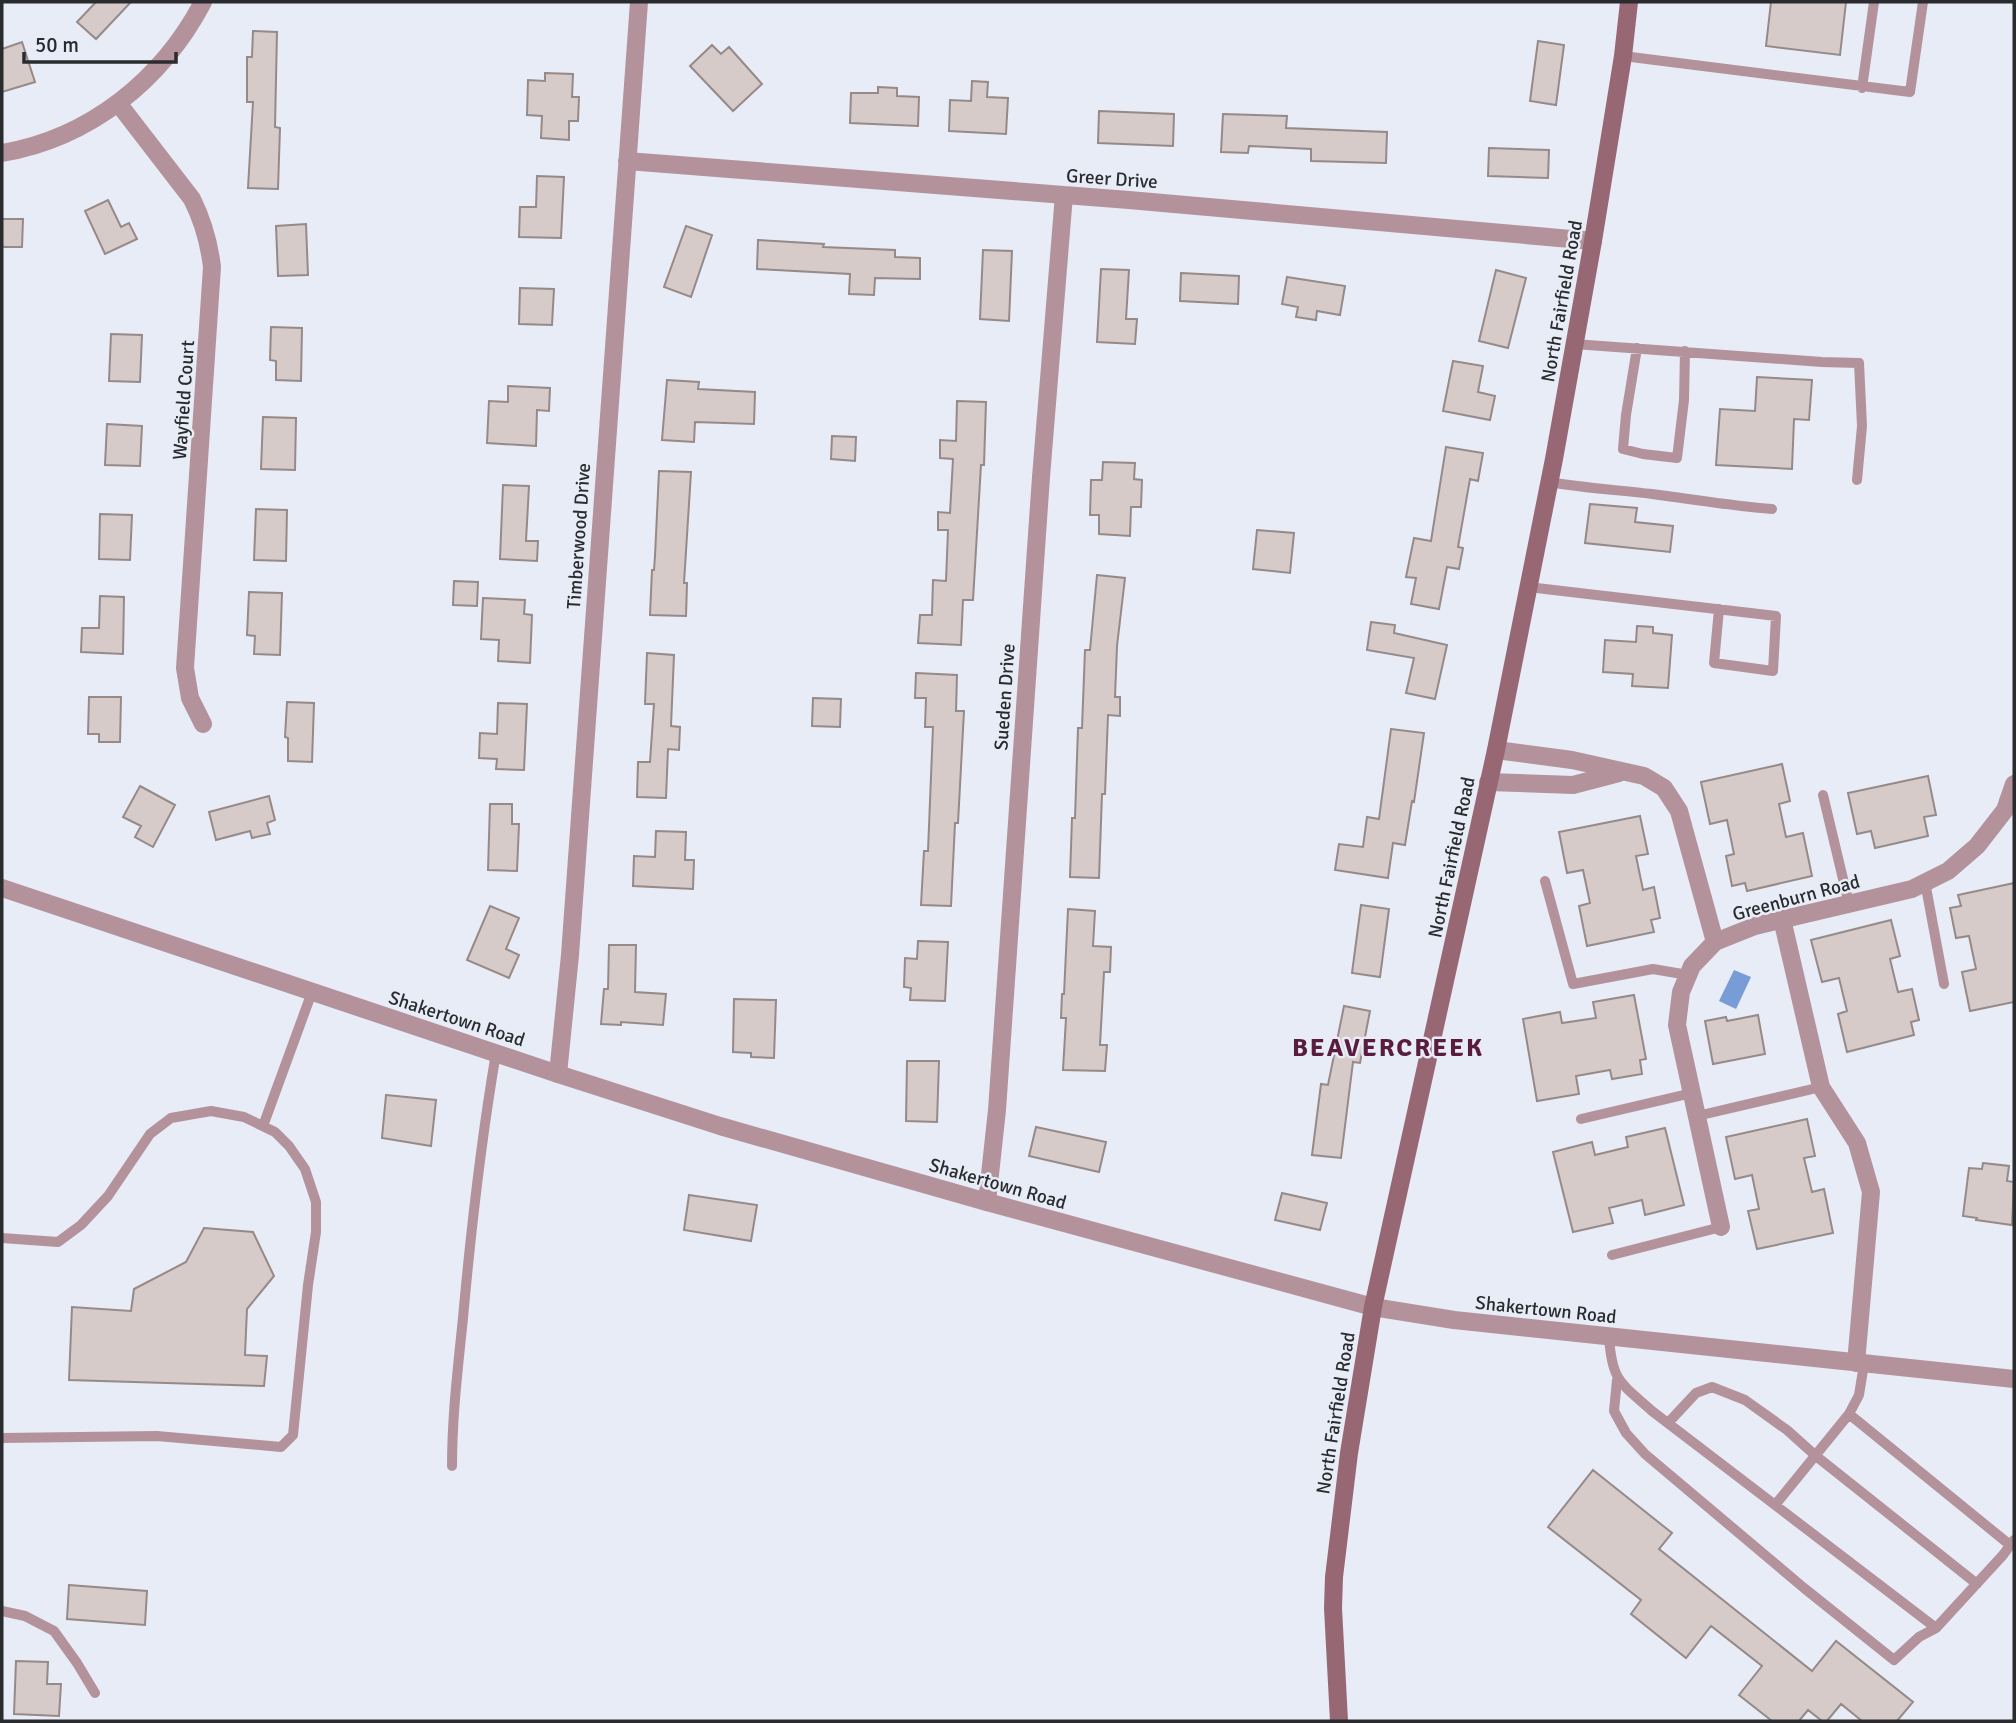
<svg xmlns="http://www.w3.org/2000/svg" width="2016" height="1723" viewBox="0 0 2016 1723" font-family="Signika,sans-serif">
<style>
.water{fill:#789cd6}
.building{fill:#d7cbc9;stroke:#968a88;stroke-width:2}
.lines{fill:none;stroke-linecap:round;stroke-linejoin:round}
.service{stroke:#b4929b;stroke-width:10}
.minor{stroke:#b4929b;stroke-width:18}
.tertiary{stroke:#b4929b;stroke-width:18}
.secondary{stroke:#976774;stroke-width:18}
.labels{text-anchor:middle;stroke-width:5;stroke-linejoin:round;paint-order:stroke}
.street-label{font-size:19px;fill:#292b2f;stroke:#e7ecf6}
.district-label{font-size:26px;font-weight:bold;letter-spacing:2px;fill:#5a1c3e;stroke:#e7ecf6}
</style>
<rect width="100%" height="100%" fill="#e7ecf6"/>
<path class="water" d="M1734 970 1751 977 1736 1009 1719 1001Z"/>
<path class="building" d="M96 2H131L96 39 77 22Z
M1771 2H1846L1840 55 1766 46Z
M253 31 277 32 275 127 280 128 278 189 248 188 253 102H247V57H252Z
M1538 41 1564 45 1556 105 1530 101Z
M22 42 35 82 2 92V49Z
M712 45 721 54 729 47 762 84 733 111 690 66Z
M545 73 573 74 572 97H579L578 121H569V140L541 138 542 116 527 115 528 80 545 81Z
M972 81 988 82 987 97 1008 98 1006 134 949 131 950 100 971 101Z
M878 87 897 88V96L919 97 918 126 850 123 851 93H878Z
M1099 111 1174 114 1173 146 1098 143Z
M1223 114 1287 116 1286 128 1387 132 1386 163 1311 161V149L1249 146 1248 153 1221 152Z
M1489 148 1549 150 1548 178 1488 176Z
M537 176 564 177 561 238 519 237 520 207H536Z
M108 200 121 227 129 223 137 239 105 254 85 211Z
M2 219H23L22 247H2Z
M306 224 308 275 278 276 276 226Z
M686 226 712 235 691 297 664 287Z
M758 240 824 244 823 247 895 250V257L920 258V279L875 278 874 295 849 294 850 274 757 269Z
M983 250 1012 251 1009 321 980 319Z
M1101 269 1129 270 1126 319H1137L1135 344 1097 342Z
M1496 270 1526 278 1508 348 1479 341Z
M1181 273 1239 276 1238 304 1180 301Z
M1287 277 1345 286 1340 315 1317 311 1316 320 1296 317 1298 307 1282 304Z
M520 288 554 289 552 325 519 324Z
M271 327 302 328 301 381 276 380V361L270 360Z
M111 334 142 335 140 382 109 381Z
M1453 361 1483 366 1478 392 1495 396 1490 420 1443 411Z
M1757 377 1812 380 1809 420 1794 419 1792 469 1716 465 1720 409 1755 411Z
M667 380 699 382 698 389 755 392 754 424 695 422 694 442 662 440Z
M508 386 550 388 549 411 537 410 536 446 487 443 489 401 508 402Z
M957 401 986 402 984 465H981L973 600H963L961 645 918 643 920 615H932L933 580 946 581 948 530H938V512L950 513 953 459 940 458V440L956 441Z
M263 417 296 418 295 470 261 469Z
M107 424 142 426 140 466 105 465Z
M832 436 856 437 855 461 831 459Z
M1446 447 1483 453 1478 481 1470 479 1458 547 1463 548 1459 569 1447 567 1439 609 1411 604 1416 578 1406 577 1414 538 1431 541Z
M1103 462 1135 463 1134 479 1142 480 1141 507H1131L1130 536 1099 534V515H1090L1091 480H1102Z
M659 471 691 472 684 583H687L686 616 650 615 652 570H654L655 556Z
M503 485 529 486 526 541H538L537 561 500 559Z
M1590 504 1637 508 1635 522 1673 526 1670 552 1585 543Z
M256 509 287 510 286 561 254 560Z
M100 514 132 515 130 560 99 559Z
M1257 530 1294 533 1290 573 1253 569Z
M1097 575 1125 578 1117 646 1115 697H1120V716L1108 715 1105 794H1102L1099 878 1070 877 1072 818H1075L1078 728H1082L1085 650H1090Z
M454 581 478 582 477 606 453 605Z
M249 592 282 593 280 655 254 654 255 636 247 635Z
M100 596 124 597 123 654 81 652 82 628H99Z
M483 598 525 600 524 614 532 615 530 663 498 661 499 640 481 639Z
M1371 622 1395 625 1394 633 1447 645 1435 699 1406 693 1414 658 1367 650Z
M1637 626 1653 627V633L1672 635 1668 688 1632 686 1633 674 1603 672 1605 640 1636 642Z
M647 653 674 655 671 726 680 727 679 750 668 749 666 798 637 797 638 762H650L654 704H645Z
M916 673 957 675 956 711H964L958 823H955L951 906 921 905 924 851H928L933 727H925L926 698H915Z
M89 697H121L120 742H99V734H88Z
M813 698 841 699 840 727 812 726Z
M287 702 314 703 312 762 288 761V738L285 737Z
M498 703 527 704 524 770 496 769 497 759 479 758 480 733 497 734Z
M1391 729 1424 733 1414 802 1412 801 1405 845 1393 843 1388 878 1335 870 1339 844 1363 847 1367 817 1379 819Z
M1782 764 1790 801 1779 804 1786 837 1803 833 1812 876 1747 891 1745 883 1732 886 1726 856 1734 854 1727 820 1710 824 1701 782Z
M1928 776 1936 815 1924 817 1928 836 1875 848 1871 831 1857 834 1848 793Z
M140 786 175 805 153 847 135 837 141 826 123 817Z
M269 796 275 820 267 823 270 834 252 838 250 831 216 840 209 812Z
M490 804H512V824H519L517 871 488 870Z
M1640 816 1648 854 1636 856 1643 890 1654 887 1660 918 1651 920 1654 932 1587 946 1579 906 1590 903 1583 870 1567 873 1559 832Z
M656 831 686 832 685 860H694L693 889 633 886 634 856 655 857Z
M2014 883V1002L1970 1011 1962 972 1976 969 1969 936 1956 938 1950 908 1961 906 1958 895Z
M1361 905 1389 909 1380 977 1352 973Z
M490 906 519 918 506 949 519 955 509 978 467 960Z
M1068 909 1095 911 1093 946 1111 947 1110 972H1104L1100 1045H1107L1105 1071 1063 1070 1066 1018H1061L1062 994H1064Z
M1891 920 1900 956 1890 959 1898 992 1912 989 1919 1020 1911 1022 1914 1035 1847 1052 1838 1014 1847 1011 1839 978 1822 982 1811 940Z
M918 941 948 942 945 1001 910 1000 911 988 904 987 905 958 917 959Z
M609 945H636L635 992 666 994 663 1025 621 1022V1025L601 1024 604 989H608Z
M1634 995 1646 1059 1640 1060 1642 1074 1612 1079 1610 1070 1576 1076 1579 1094 1537 1101 1523 1019 1560 1012 1562 1023 1596 1018 1593 1002Z
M734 999 776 1000 774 1058 751 1057V1053L733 1052Z
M1344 1006 1370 1011 1360 1063 1353 1062 1341 1158 1312 1155 1321 1084 1328 1085Z
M1758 1015 1765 1054 1713 1064 1705 1021 1726 1017 1727 1021Z
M907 1061H939L937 1122 906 1121Z
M386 1095 436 1100 431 1146 382 1138Z
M1807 1119 1815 1156 1804 1158 1812 1192 1824 1189 1833 1233 1757 1249 1748 1211 1759 1209 1752 1175 1735 1179 1726 1137Z
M1036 1127 1106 1142 1099 1172 1029 1156Z
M1665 1128 1684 1205 1645 1215 1642 1200 1609 1208 1613 1223 1573 1232 1553 1152 1592 1142 1595 1155 1628 1147 1626 1137Z
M1983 1163 2009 1166 2007 1181 2014 1182 2012 1225 1976 1220 1977 1218 1963 1216 1969 1168 1982 1169Z
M1282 1193 1327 1203 1320 1230 1275 1220Z
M689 1195 757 1205 751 1241 684 1230Z
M204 1228 253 1232 274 1276 247 1309 245 1355 267 1356 264 1386 69 1380 72 1307 131 1311 134 1289 186 1262Z
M1593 1470 1672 1533 1659 1549 1812 1671 1836 1641 1913 1702 1897 1721H1862L1841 1704 1827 1721H1822L1808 1710 1799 1721H1772L1739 1695 1762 1666 1711 1626 1686 1658 1631 1614 1641 1600 1548 1527Z
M69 1585 147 1591 145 1625 67 1619Z
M16 1661 48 1662 47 1684H61L59 1716 14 1714Z"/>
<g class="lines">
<path class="service" d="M1623 56 1910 92 1923 2
M1862 88 1874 2
M1574 344 1822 362 1859 363 1862 426 1857 480
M1637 348 1626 415 1623 449 1643 454 1677 458 1684 400 1685 351
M1549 482C1583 488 1618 490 1652 494 1692 499 1732 506 1772 509
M1528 587 1776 616 1773 671 1714 663 1719 609
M1823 795 1849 904
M1545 881 1573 984 1653 969 1688 975
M1925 882 1944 984
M1697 1116 1821 1087
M1581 1119 1692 1093
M263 1126 312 992
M2 1238 58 1242 81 1225 108 1196 150 1134 171 1118 211 1111 244 1117 275 1132 289 1146 305 1169 316 1202V1232L308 1285 293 1435 281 1447 157 1436 2 1438
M1612 1255 1721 1227
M1609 1337C1612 1382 1621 1383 1652 1411L1936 1628
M1617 1380 1614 1411 1626 1433 1645 1454 1804 1588 1894 1660 1919 1637 1936 1628 2003 1555 2014 1540
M1849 1414 2010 1545
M1668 1423 1696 1393 1712 1387 1745 1400 1787 1430 1816 1456 1977 1584
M452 1466C452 1416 458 1367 463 1318 471 1229 481 1141 496 1053
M1775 1505 1849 1414 1859 1395 1864 1364
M2 1611 25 1616 54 1631 77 1663 95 1693"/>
<path class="minor" d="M118 103 192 199C203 221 209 242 212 267L185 668 190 698 203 724
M2 153C90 138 162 80 203 2
M627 161 1129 200 1593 241
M1496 750 1572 760 1644 776 1664 788 1679 811 1715 942
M1488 782 1573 785 1619 773
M1782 919 1821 1087 1857 1143 1871 1192 1856 1363
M558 1074 570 955 639 2
M987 1202 997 1110 1041 477 1064 195
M1721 1227 1677 1025 1681 992 1692 966 1715 942 1755 926 1912 889 1948 871 1977 846 2005 810 2014 784"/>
<path class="tertiary" d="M2 888 558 1074 720 1126 987 1202 1373 1307 1454 1320 2014 1379"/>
<path class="secondary" d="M1339 1721 1333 1608 1334 1577 1349 1453 1373 1307 1496 750 1554 459 1593 241 1623 56 1629 2"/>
</g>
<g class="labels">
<g class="street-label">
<text transform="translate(1112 178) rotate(4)" y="7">Greer Drive</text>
<text transform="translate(1561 301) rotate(-80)" y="7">North Fairfield Road</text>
<text transform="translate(183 400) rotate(-86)" y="7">Wayfield Court</text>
<text transform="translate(578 536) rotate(-86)" y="7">Timberwood Drive</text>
<text transform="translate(1004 697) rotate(-86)" y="7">Sueden Drive</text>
<text transform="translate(1451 857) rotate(-78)" y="7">North Fairfield Road</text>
<text transform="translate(1796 897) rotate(-15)" y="7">Greenburn Road</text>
<text transform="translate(457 1018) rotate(18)" y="7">Shakertown Road</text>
<text transform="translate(998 1183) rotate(16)" y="7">Shakertown Road</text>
<text transform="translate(1546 1309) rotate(6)" y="7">Shakertown Road</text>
<text transform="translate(1335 1413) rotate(-81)" y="7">North Fairfield Road</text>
</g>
<g class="district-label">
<text x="1388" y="1056">BEAVERCREEK</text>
</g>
</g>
<rect width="2016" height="1723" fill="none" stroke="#292b2f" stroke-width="7"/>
<path d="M24 52v10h152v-10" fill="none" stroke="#292b2f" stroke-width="3.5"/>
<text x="35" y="52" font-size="21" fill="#292b2f" stroke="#e7ecf6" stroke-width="5" paint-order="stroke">50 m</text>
</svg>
